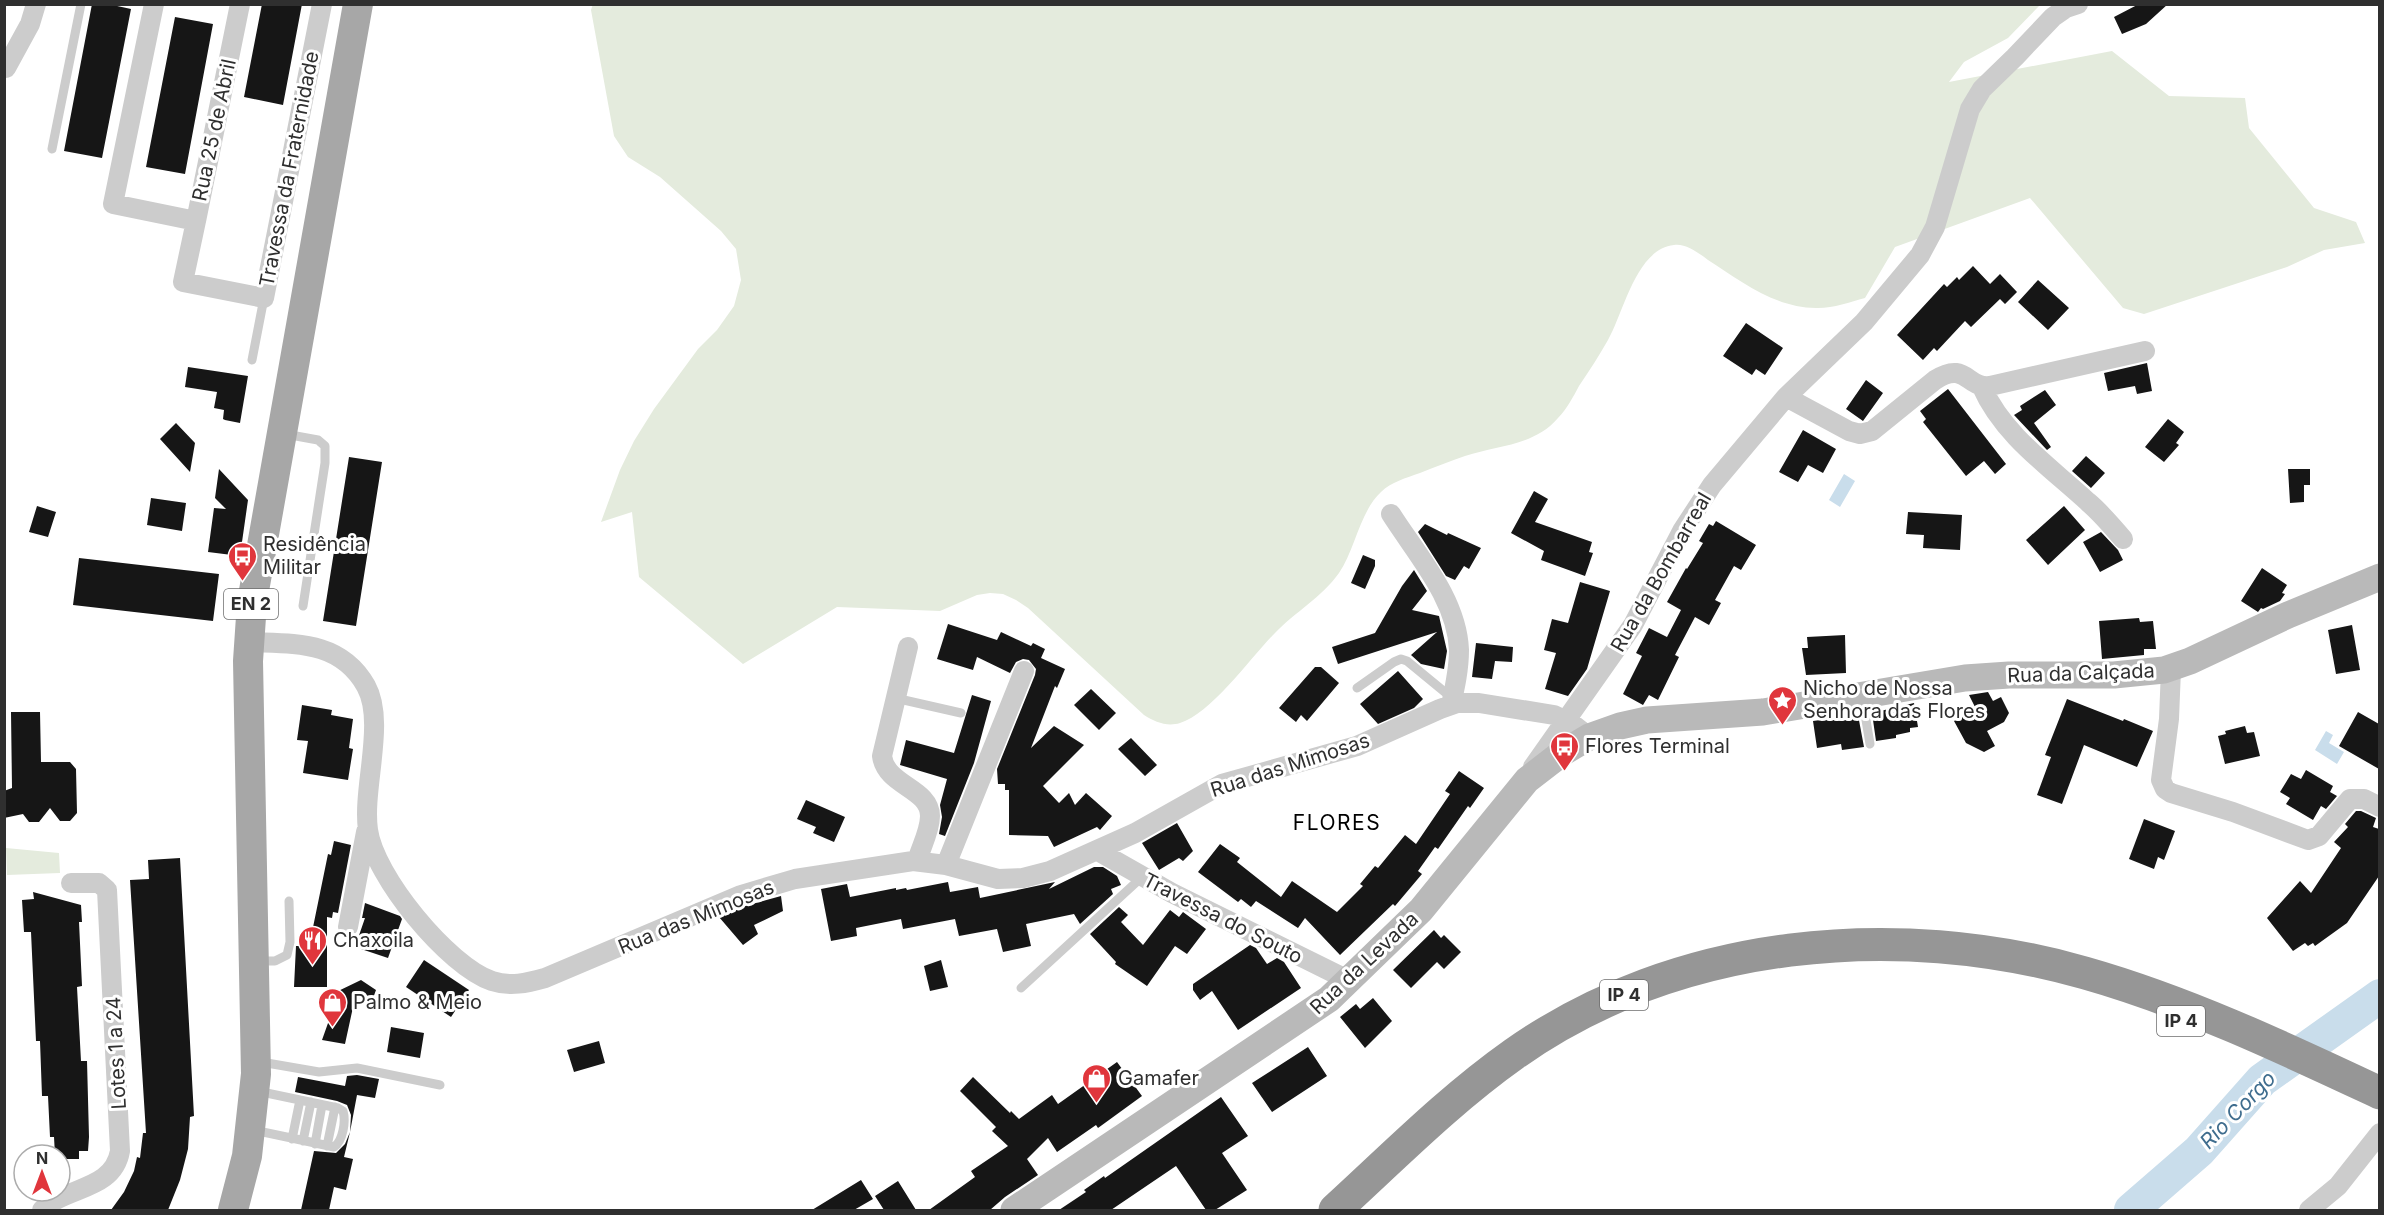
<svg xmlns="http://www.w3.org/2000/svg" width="2384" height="1215" viewBox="0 0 2384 1215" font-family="Inter,sans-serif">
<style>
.green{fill:#e4ebdd}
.water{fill:#c9ddeb}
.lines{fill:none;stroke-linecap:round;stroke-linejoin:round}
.river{stroke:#c9ddeb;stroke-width:34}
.building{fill:#161616}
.lane{stroke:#ccc;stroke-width:9}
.street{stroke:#ccc;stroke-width:20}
.secondary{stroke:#b9b9b9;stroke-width:27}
.primary{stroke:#a7a7a7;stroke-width:30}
.highway{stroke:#969696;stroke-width:33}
.labels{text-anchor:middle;stroke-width:6;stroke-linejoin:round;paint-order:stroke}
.shield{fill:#fff;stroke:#6d6d6d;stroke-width:1.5}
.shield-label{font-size:18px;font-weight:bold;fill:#2f2f2f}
.street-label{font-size:20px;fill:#2f2f2f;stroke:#fff}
.poi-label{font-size:20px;fill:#2f2f2f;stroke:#fff;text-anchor:start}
.neighbourhood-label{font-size:21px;letter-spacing:1.5px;fill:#000;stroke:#fff}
.water-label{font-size:21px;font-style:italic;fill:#3f6d8e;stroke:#fff}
</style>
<rect width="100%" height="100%" fill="#fff"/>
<path class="green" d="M593 4 2040 5 2008 38 1964 62 1949 82 2112 51 2169 96 2245 98 2249 128 2314 208 2356 222 2365 243 2324 250 2287 267 2144 314 2123 308 2030 198 1895 247 1865 298C1850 302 1834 308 1818 308 1776 309 1741 281 1708 260 1699 253 1685 243 1674 245 1636 249 1624 312 1608 340 1599 356 1589 371 1579 386 1573 397 1567 409 1558 418 1534 446 1498 445 1465 456 1450 461 1435 467 1420 473 1406 478 1391 482 1381 492 1360 511 1355 550 1339 573 1321 598 1295 612 1275 633 1251 657 1211 714 1180 723 1167 727 1155 722 1144 715L1028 608 1016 600 1003 594 990 593 977 595 940 611 837 607 743 664 639 577 632 512 601 522 620 470 634 441 654 409 698 349 717 330 734 306 741 280 736 249 721 231 660 177 628 157 614 136 591 10Z
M6 848 59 853 60 873 7 875Z"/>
<path class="water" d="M1844 474 1855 481 1840 507 1829 500Z
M2326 731 2333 735 2329 743 2344 752 2337 764 2315 750Z"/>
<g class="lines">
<path class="river" d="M2131 1210 2199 1151 2262 1080 2380 996"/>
</g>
<path class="building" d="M92 4H108L131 9 102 158 64 151Z
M262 4H302L283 105 244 97Z
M2139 4H2168L2146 24 2122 34 2114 17Z
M175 17 213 24 185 174 146 167Z
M1973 266 1990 284 2000 274 2017 292 2005 304 2000 299 1971 327 1965 321 1937 351 1934 348 1923 360 1897 335 1944 284 1947 287 1957 277 1959 280Z
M2038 280 2069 308 2048 330 2018 302Z
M1746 323 1783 348 1765 375 1756 369 1752 375 1723 356Z
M2147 363 2152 391 2137 394 2135 386 2108 391 2104 373Z
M188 367 248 376 240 423 225 420 223 419 224 410 214 408 217 392 185 387Z
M1866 380 1883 393 1863 421 1846 409Z
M1948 389 2006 464 1995 474 1984 461 1966 476 1923 422 1926 419 1920 411Z
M2045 390 2056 405 2034 423 2051 447 2047 450 2014 415 2022 410 2020 406Z
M2168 419 2184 432 2176 443 2179 445 2164 462 2145 447Z
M176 423 195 443 190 472 160 439Z
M1803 430 1836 449 1823 473 1808 465 1798 482 1779 472Z
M2086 456 2105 473 2091 488 2072 471Z
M349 457 382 462 356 626 323 621Z
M219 469 248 500 240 556 208 552 214 508 226 509 215 498Z
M2288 469H2310V485H2304V502L2290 503Z
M1534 491 1548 499 1535 522 1592 542 1589 552 1593 553 1585 576 1541 560 1544 551 1511 533Z
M151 498 186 503 182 531 147 525Z
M37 506 56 512 48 537 29 532Z
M2064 506 2085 530 2048 565 2026 540Z
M1908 512 1962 515 1960 550 1923 548 1924 535 1906 534Z
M1716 521 1756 545 1741 570 1734 566 1715 600 1721 603 1709 625 1695 617 1675 655 1679 657 1658 700 1649 695 1643 705 1623 694 1642 656 1636 653 1649 628 1667 637 1681 610 1667 602 1686 568 1687 569 1703 543 1699 541 1709 524 1713 526Z
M1425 524 1447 535 1448 533 1481 548 1469 569 1464 566 1455 580 1446 576 1418 532Z
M2101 532 2118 550 2123 560 2100 572 2083 542Z
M1363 555 1375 560V566L1365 589 1351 583Z
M79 558 219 574 213 621 73 605Z
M2262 568 2287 585 2282 593 2285 594 2280 601 2263 609 2261 608 2258 612 2241 601Z
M1414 570 1427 591 1412 610 1439 616 1447 651 1444 669 1421 664 1411 655 1437 632 1338 664 1332 647 1375 633 1402 586Z
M1580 582 1610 591 1587 669 1568 696 1545 689 1556 653 1544 650 1552 619 1568 623Z
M2139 618 2140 622 2153 621 2156 649H2144V655L2102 659 2099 621Z
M948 624 997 640 1001 632 1031 646 1033 643 1045 649 1041 658 1065 669 1057 688 1055 686 1031 748 1054 726 1084 745 1043 786 1059 803 1069 793 1075 805 1086 793 1112 816 1100 830 1097 827 1054 847 1048 836 1009 835V790H1005V784H998L997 769 1035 675 1036 669 1029 660 1023 659 1016 662 1010 673 977 657 973 670 937 659Z
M2352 625 2360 670 2336 674 2328 630Z
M1845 635 1846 673 1806 675 1802 648H1808L1807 637Z
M1476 643 1513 647 1512 662 1495 661 1492 679 1472 677Z
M1315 667H1321L1339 683 1307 721 1301 715 1296 722 1279 708Z
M1398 671 1423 699 1414 708 1378 724 1360 704Z
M1091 689 1116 713 1099 730 1074 705Z
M1988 692 1993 701 2001 697 2009 713 2004 722 1987 731 1995 746 1984 752 1966 743 1954 721 1976 709 1969 695Z
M972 695 991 701 974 763 945 836 939 834 942 817 940 805 947 779 900 765 906 740 954 753Z
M2067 699 2123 721 2124 719 2153 731 2137 767 2084 745 2062 804 2037 795 2051 757 2045 755Z
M1914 703 1918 727 1910 728V732L1896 735V738L1876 741 1872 713Z
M302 705 332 710 331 715 353 719 349 748 353 749 348 780 303 773 308 741 297 740Z
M11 712H40L41 762H70L76 769 77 813 70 821H60L50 808 39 822H29L23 814 4 818V791L12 788Z
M2358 712 2379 724V769L2339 746Z
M1858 715 1864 747 1842 750 1841 744 1817 748 1813 721Z
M2245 726 2247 733 2254 732 2260 756 2225 764 2218 736 2226 734 2225 731Z
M1131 738 1157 765 1145 776 1118 749Z
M2306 770 2333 786 2330 792 2337 796 2326 809 2321 806 2313 820 2286 804 2290 798 2280 792 2291 774 2301 779Z
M1459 771 1484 788 1470 808 1468 806 1438 849 1435 847 1418 871 1422 874 1395 906 1393 904 1340 955 1305 918 1298 928 1256 901 1251 907 1241 899 1238 902 1198 872 1220 844 1240 858 1237 862 1281 897 1292 881 1337 912 1363 886 1360 884 1375 866 1378 868 1405 835 1416 844 1450 794 1445 791Z
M806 800 845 817 834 842 813 833 816 827 797 819Z
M2356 811H2361L2376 818 2373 827 2379 829V876L2347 923 2315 946 2313 943 2308 946 2305 943 2293 951 2267 918 2300 881 2311 893 2341 848 2334 842 2348 827 2345 824Z
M2144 819 2175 831 2164 860 2158 857 2154 869 2129 859Z
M1177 823 1193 851 1183 861 1179 858 1159 870 1142 843Z
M334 841 351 845 338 913 333 912 332 918 327 917V987H294L296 946H304V937H311L328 854 331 855Z
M180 858 194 1116 190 1117 188 1149 180 1180 168 1210H111L124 1192 134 1171 137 1157 140 1158 143 1133H146L130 880 149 879 148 860Z
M1094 867H1103L1117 876 1121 885 1111 889 1113 894 1080 924 1074 914 1026 924 1031 946 1003 952 997 929 959 936 955 919 903 929 901 919 856 928 857 936 831 941 821 889 847 884 850 897 896 888V890L906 888 907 890 948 882 950 892 978 887 980 898 1055 882 1049 889Z
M33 892 81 905 82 922H79L82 986 77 987 81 1061H87L89 1137 88 1151H79V1159H60V1155H55L54 1137H50L48 1096H42L40 1041H36L31 932H24L22 900 34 899Z
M781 896 783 911 754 925 758 934 743 945 719 917 745 906Z
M365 903 400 916 402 919 388 958 355 947 365 918H362Z
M1119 907 1128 915 1121 922 1143 945 1170 910 1179 917 1183 912 1206 929 1187 954 1175 946 1147 986 1115 964 1116 962 1090 934Z
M1434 930 1441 938 1444 935 1461 952 1444 969 1437 962 1411 988 1393 970Z
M1250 945 1256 948 1267 964 1277 958 1284 962 1301 988 1238 1030 1212 991 1200 1000 1193 990V984Z
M424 960 469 990 451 1017 406 987Z
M941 960 948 987 930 991 924 966Z
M361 980 376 990 372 1001 355 998 345 1044 322 1040 338 995 332 994Z
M1373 998 1392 1021 1365 1048 1340 1017 1356 1004 1360 1009Z
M391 1027 424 1033 420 1058 387 1052Z
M599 1041 605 1063 574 1072 567 1050Z
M1308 1047 1327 1076 1272 1112 1252 1083Z
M1117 1062 1142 1096 1098 1128 1096 1125 1057 1152 1048 1138 1027 1159 1038 1175 1005 1197 990 1210H929L975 1177 971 1171 1008 1146 992 1131 996 1127 960 1091 973 1077 1010 1113 1011 1111 1019 1119 1052 1095 1058 1104Z
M357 1075 379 1079 375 1098 357 1095 350 1132 351 1115 347 1105 337 1101 295 1092 298 1077 345 1086 347 1076Z
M1221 1097 1248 1136 1222 1153 1247 1190 1215 1210H1206L1176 1166 1111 1210H1059L1086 1192 1084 1190 1104 1176 1105 1178Z
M350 1132 344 1157 353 1159 346 1190 334 1187 329 1210H301L314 1151 336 1153 345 1144Z
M861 1180 873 1199 854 1210H812Z
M898 1181 916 1210H884L875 1196Z"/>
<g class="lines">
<path class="lane" d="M52 149 81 4
M252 360 264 298
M285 434 318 440 325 446V463L303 606
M1357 688 1394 662 1401 659 1407 661 1452 698
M1862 696 1870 744
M895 698 961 713
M259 961H275L287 955 290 942 289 901
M1021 988 1142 877
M261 1062 319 1072 357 1068 440 1085
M253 1130 334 1147C343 1141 346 1121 343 1111L338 1108 257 1091
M292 1139 300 1100
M303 1141 311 1102
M315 1144 322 1105
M327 1146 335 1107"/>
<path class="street" d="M154 4 113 204 196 221 240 4
M6 68 30 24 36 4
M196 221 183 282 264 298 322 4
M1982 387C2003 435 2050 467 2088 502 2101 513 2112 526 2123 539
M1786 397 1849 431 1860 434 1872 431 1935 380C1966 360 1967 389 1990 386L2145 351
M1391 514C1417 555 1457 599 1459 650 1459 669 1455 687 1451 705
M249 642C294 644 340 640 366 686 386 722 362 788 368 830 374 876 448 966 492 981 510 987 527 983 545 978L741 895 795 879 913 861 946 865 998 879 1023 878 1050 871 1135 833 1222 784 1357 746 1440 709 1457 703H1479L1554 715 1571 723 1589 737
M908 647 882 756C886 786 930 788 930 816 930 831 921 847 917 861
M2171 669 2169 719 2161 780 2165 789 2171 793 2233 812 2308 840 2319 836 2350 799H2364L2380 807
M1533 767 1633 625 1682 531 1712 485 1786 397 1864 322 1920 255 1935 227 1970 109 1982 89 2015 57 2053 17 2066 8 2078 4
M1098 851 1172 893 1350 981
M946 865 1024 671
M348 927 366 832
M42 1210C66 1186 113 1191 120 1151L107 890 99 883H71
M2309 1210 2338 1186 2380 1133"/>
<path class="secondary" d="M1014 1210 1329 999 1421 910 1527 780 1562 753 1589 737 1620 726 1647 720 1763 712 1965 678 2009 675H2114L2164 670 2190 661 2288 615 2380 577"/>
<path class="primary" d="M233 1210 247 1156 256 1074 248 661 252 602 358 4"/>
<path class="highway" d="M1335 1210C1393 1157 1449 1100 1514 1054 1677 939 1896 919 2085 973 2187 1002 2284 1048 2380 1093"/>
</g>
<defs>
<symbol id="bus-pin" viewBox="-11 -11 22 30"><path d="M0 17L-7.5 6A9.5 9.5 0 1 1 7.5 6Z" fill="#e0363c" stroke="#fff"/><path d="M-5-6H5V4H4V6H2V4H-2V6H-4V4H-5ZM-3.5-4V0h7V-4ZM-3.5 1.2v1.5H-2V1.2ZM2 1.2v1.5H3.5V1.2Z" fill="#fff"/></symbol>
<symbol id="sight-pin" viewBox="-11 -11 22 30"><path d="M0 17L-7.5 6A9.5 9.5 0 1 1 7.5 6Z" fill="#e0363c" stroke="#fff"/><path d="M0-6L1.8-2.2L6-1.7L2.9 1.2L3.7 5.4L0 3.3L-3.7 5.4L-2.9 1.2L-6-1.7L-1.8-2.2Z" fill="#fff"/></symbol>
<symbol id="restaurant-pin" viewBox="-11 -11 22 30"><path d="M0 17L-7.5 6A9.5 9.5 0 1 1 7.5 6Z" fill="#e0363c" stroke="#fff"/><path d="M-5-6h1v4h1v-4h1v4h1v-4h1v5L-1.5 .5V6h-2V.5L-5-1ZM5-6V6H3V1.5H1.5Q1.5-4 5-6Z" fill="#fff"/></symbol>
<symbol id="shop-pin" viewBox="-11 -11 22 30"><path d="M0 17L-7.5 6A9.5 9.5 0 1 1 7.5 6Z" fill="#e0363c" stroke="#fff"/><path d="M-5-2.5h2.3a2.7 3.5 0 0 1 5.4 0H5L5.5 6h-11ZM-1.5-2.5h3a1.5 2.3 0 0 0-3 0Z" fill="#fff"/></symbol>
</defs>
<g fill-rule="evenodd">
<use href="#bus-pin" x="226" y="540" width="33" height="45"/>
<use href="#sight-pin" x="1766" y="684" width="33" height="45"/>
<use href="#bus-pin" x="1548" y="730" width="33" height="45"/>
<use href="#restaurant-pin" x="296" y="924" width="33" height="45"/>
<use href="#shop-pin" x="316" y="986" width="33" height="45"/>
<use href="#shop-pin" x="1080" y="1062" width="33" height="45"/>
</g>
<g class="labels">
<g class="shield">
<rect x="224" y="589" width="54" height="30" rx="4.5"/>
<rect x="1600" y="980" width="48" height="30" rx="4.5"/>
<rect x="2157" y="1006" width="48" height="30" rx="4.5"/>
</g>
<g class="shield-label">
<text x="251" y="610">EN 2</text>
<text x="1624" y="1001">IP 4</text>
<text x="2181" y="1027">IP 4</text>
</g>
<g class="street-label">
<text transform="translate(214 130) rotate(-78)" y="7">Rua 25 de Abril</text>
<text transform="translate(289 169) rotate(-79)" y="7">Travessa da Fraternidade</text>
<text transform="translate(1661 572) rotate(-60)" y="7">Rua da Bombarreal</text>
<text transform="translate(2081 673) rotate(-2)" y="7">Rua da Calçada</text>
<text transform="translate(1290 765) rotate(-18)" y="7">Rua das Mimosas</text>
<text transform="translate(696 917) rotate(-22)" y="7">Rua das Mimosas</text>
<text transform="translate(1223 918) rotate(27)" y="7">Travessa do Souto</text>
<text transform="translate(1364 963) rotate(-43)" y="7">Rua da Levada</text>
<text transform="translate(116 1053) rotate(-93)" y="7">Lotes 1 a 24</text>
</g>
<g class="poi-label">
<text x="263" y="551">Residência<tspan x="263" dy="23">Militar</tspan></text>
<text x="1803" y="695">Nicho de Nossa<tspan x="1803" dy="23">Senhora das Flores</tspan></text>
<text x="1585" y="753">Flores Terminal</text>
<text x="333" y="947">Chaxoila</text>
<text x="353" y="1009">Palmo &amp; Meio</text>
<text x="1118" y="1085">Gamafer</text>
</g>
<g class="neighbourhood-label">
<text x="1337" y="830">FLORES</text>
</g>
<g class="water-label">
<text transform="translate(2238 1110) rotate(-46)" y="7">Rio Corgo</text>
</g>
</g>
<rect width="2384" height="1215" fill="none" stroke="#2f2f2f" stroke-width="12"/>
<g transform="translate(42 1173)"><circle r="28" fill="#ffffff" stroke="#acacac" stroke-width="1.5"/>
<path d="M0-4.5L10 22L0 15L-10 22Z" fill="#e0363c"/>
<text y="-9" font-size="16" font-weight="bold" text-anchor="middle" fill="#2f2f2f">N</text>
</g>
</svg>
